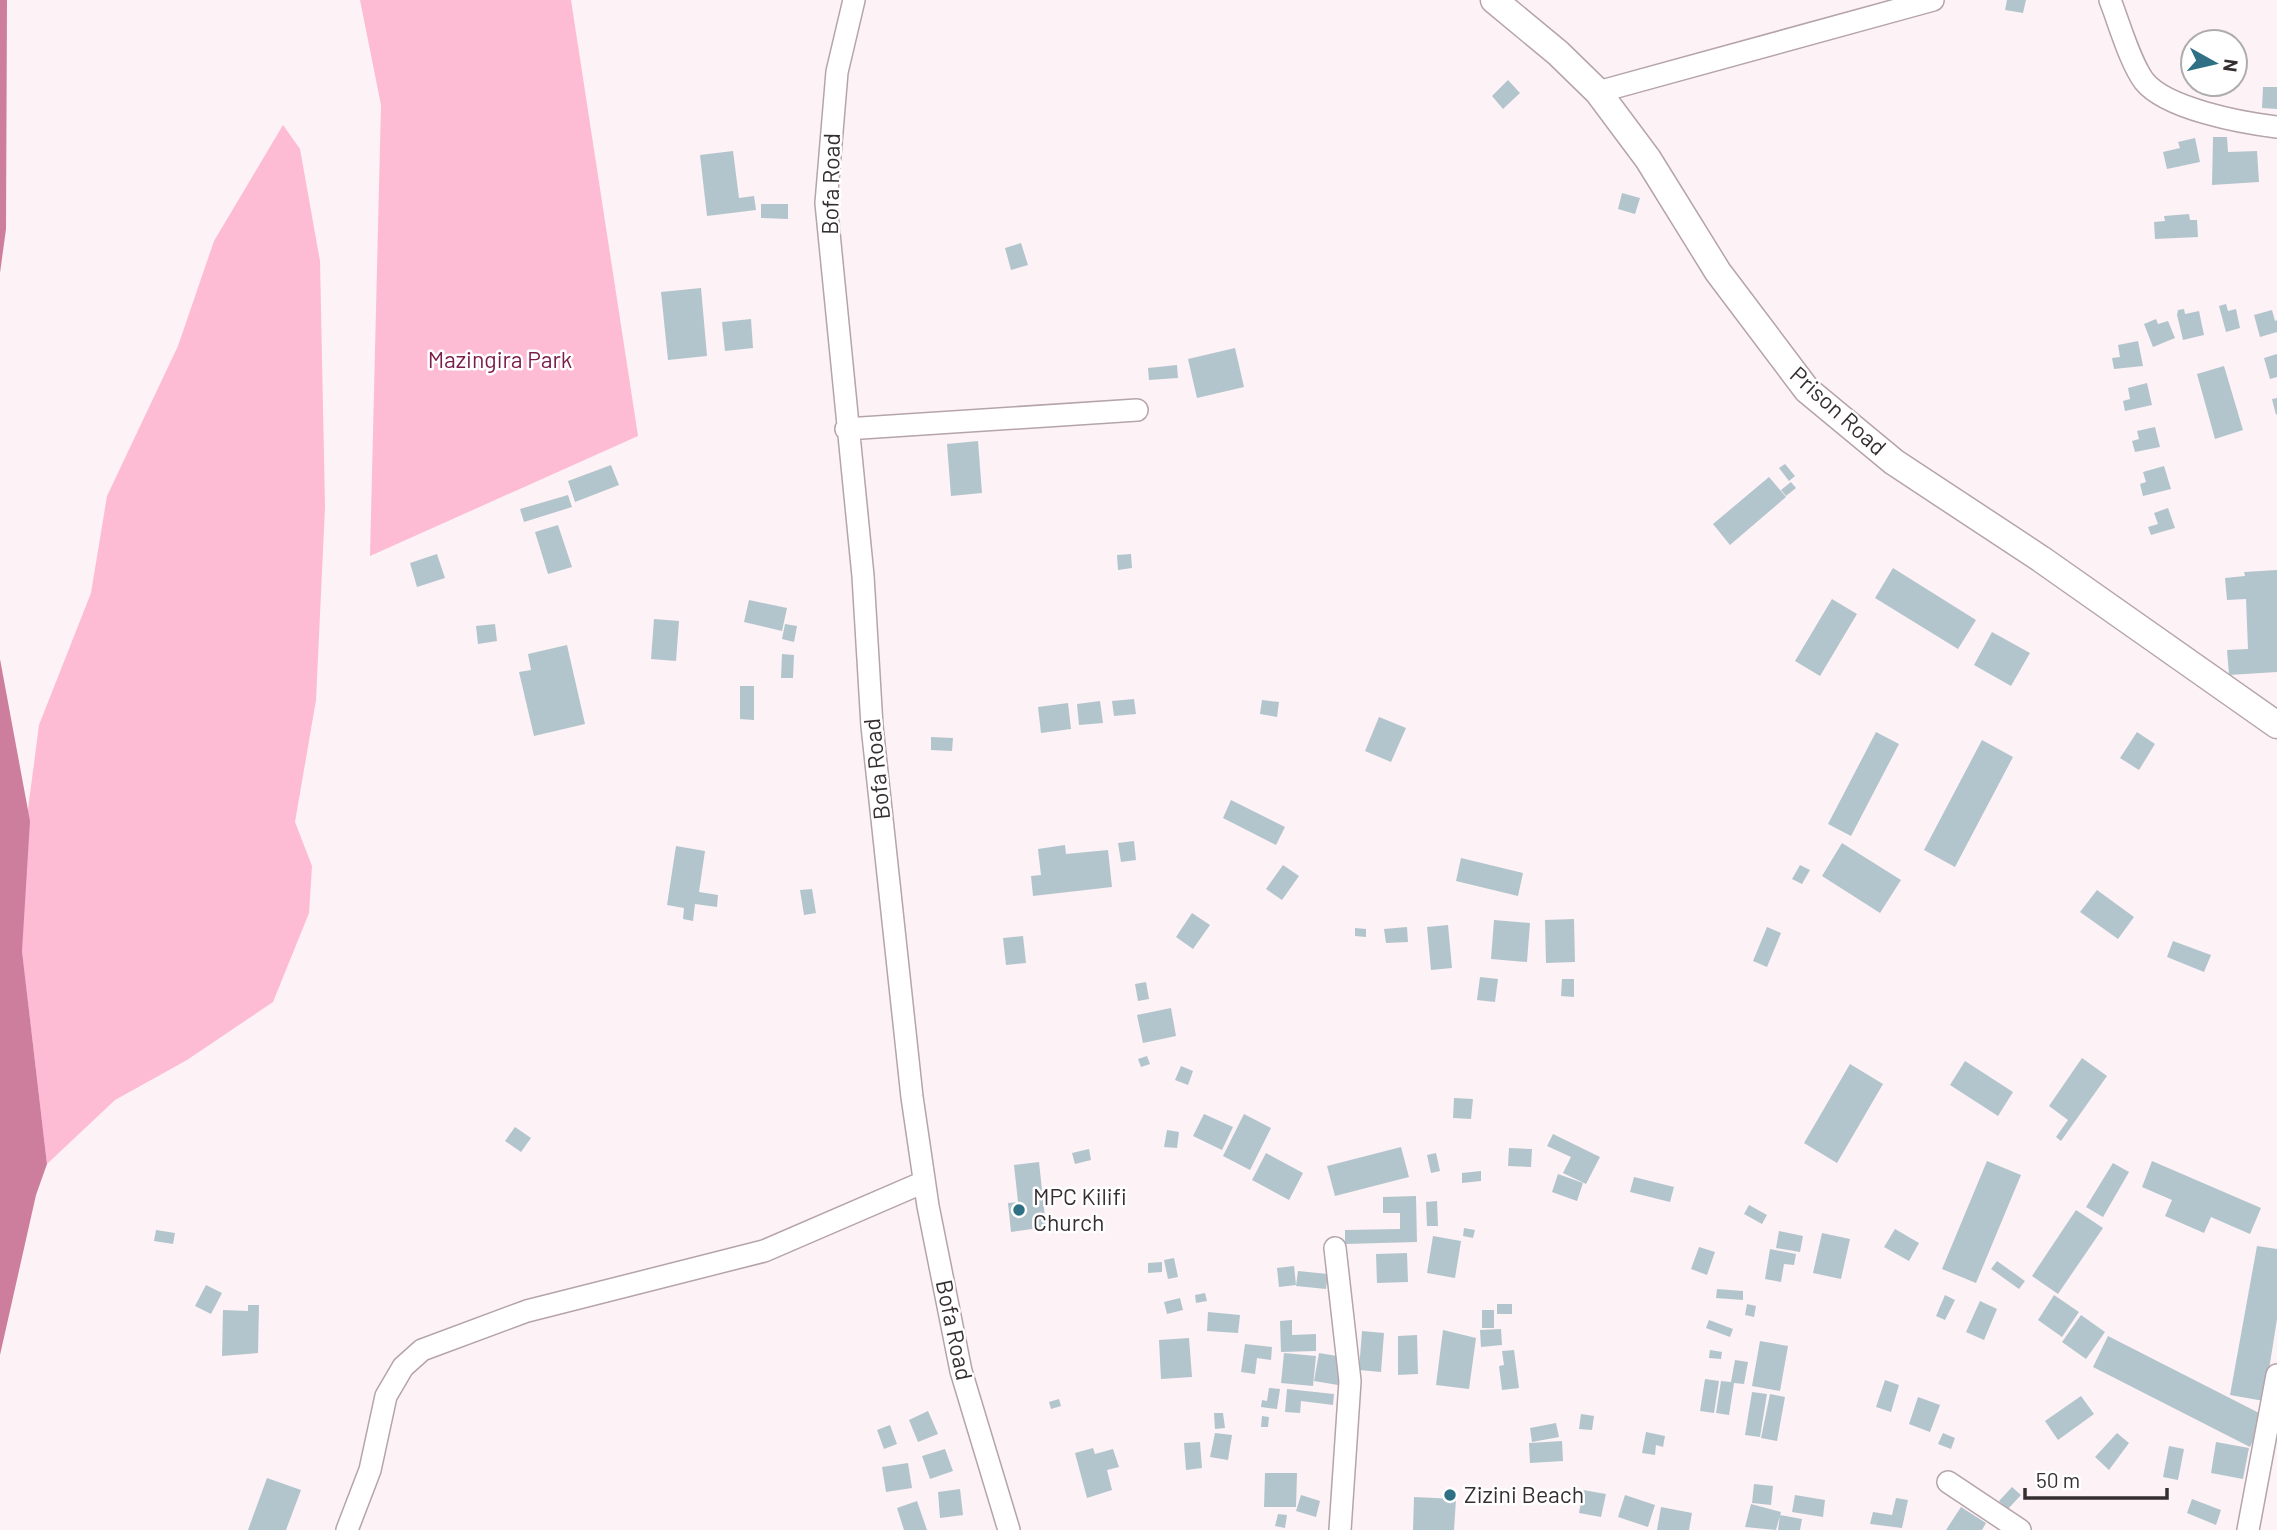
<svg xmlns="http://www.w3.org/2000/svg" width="2277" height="1530" viewBox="0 0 2277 1530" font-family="Barlow,sans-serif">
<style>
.green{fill:#fdbbd4}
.water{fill:#cd7e9d}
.building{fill:#b3c5cc}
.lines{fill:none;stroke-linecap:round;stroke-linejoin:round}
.minor-casing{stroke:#b5a4aa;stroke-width:24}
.tertiary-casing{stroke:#b5a4aa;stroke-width:29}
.minor{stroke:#fff;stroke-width:21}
.tertiary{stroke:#fff;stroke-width:26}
.poi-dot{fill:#2f7084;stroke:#fff;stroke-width:2.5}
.labels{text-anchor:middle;stroke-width:5;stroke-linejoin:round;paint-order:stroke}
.street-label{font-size:23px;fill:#362f32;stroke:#fff}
.park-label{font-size:23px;fill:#7a1c4a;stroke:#fff}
.poi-label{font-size:23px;fill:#362f32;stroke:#fff;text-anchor:start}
</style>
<rect width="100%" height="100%" fill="#fdf2f6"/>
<path class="green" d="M360 0H571L638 436 370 556 381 105Z
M283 125 300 149 320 261 325 507 316 700 295 822 312 866 309 913 273 1002 187 1060 115 1100 47 1164 16 901 39 725 91 593 107 496 178 346 214 241Z"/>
<path class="water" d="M0 0H7L6 229 0 273Z
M0 659 30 821 22 951 47 1164 36 1195 0 1355Z"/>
<path class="building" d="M2007 0H2026L2023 13 2005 10Z
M1508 80 1520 93 1503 109 1492 96Z
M2263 87H2277V109L2262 108Z
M2213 137H2227L2228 152 2257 151 2259 182 2212 185Z
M2195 138 2200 162 2167 169 2163 152 2180 148 2178 142Z
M733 151 739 198 754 196 756 210 707 216 700 155Z
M1622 193 1640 198 1635 214 1618 209Z
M761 204H788V219L761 218Z
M2189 214 2190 220H2197L2198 237 2155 239 2154 222 2165 221 2164 216Z
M1021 243 1028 265 1011 270 1005 248Z
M701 288 707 356 668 360 661 292Z
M2226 304 2228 311 2236 309 2240 328 2226 332 2219 306Z
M2184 309 2185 314 2199 311 2204 335 2183 340 2177 315 2178 310Z
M2272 310 2275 321 2277 320V332L2260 337 2254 315Z
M751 319 753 348 725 351 722 322Z
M2156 319 2158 324 2168 321 2175 338 2153 347 2144 324Z
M2138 341 2143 366 2114 369 2112 358 2120 357 2118 345Z
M1235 348 1244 387 1197 398 1188 359Z
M2277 354V377L2270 379 2264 358Z
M1177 365 1178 378 1149 380 1148 368Z
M2224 366 2243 430 2215 439 2197 374Z
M2147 383 2152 405 2125 411 2123 401 2130 399 2128 388Z
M2277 398V414L2276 415 2272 399Z
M2155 427 2160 447 2135 452 2132 441 2139 439 2137 431Z
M978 441 982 493 951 496 947 444Z
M1785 464 1795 476 1789 481 1779 468Z
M611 465 619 485 575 502 568 481Z
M2164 466 2171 489 2143 496 2140 484 2146 482 2143 472Z
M1769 477 1786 497 1730 545 1713 524Z
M1791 482 1796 488 1786 496 1781 490Z
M568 495 572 507 524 522 520 509Z
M2168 508 2175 528 2151 535 2148 527 2158 524 2154 513Z
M558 525 572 567 548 574 535 532Z
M437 554 445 578 417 587 410 563Z
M1131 554 1132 568 1118 570 1117 555Z
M1893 568 1976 620 1958 649 1875 598Z
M2277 570V672L2229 675 2227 650 2248 649 2246 599 2227 600 2225 578 2245 576 2244 572Z
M1832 599 1857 614 1820 676 1795 661Z
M749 600 787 608 782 631 744 622Z
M654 619 679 621 676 661 651 659Z
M495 624 497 641 478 644 476 626Z
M785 624 797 626 794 642 782 639Z
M1992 632 2030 653 2011 686 1974 665Z
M567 645 585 724 534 736 519 672 531 670 528 654Z
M782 654 794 655 793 678H781Z
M740 686H754V720L740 719Z
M1134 699 1136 714 1114 716 1112 701Z
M1262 700 1279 702 1277 717 1260 714Z
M1100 701 1103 723 1079 725 1077 704Z
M1068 703 1071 729 1041 733 1038 707Z
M1379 717 1406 728 1391 762 1365 751Z
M1876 732 1899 744 1851 836 1828 824Z
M2137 732 2155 744 2139 770 2120 758Z
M931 737 953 738 952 751 931 750Z
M1982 740 2013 757 1955 867 1924 850Z
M1231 800 1285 827 1276 845 1223 818Z
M1134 841 1136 860 1121 862 1118 843Z
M1842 843 1901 880 1880 913 1822 876Z
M1065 845 1066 854 1108 850 1112 887 1033 896 1031 876 1041 875 1038 849Z
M676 846 705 851 699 892 718 895 717 907 695 904 693 921 683 919 684 908 667 905Z
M1461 858 1523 873 1518 896 1456 881Z
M1283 865 1299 876 1282 900 1266 889Z
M1800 865 1810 870 1802 884 1792 879Z
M812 889 816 913 804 915 800 890Z
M2097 890 2134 917 2118 939 2080 912Z
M1192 913 1210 925 1193 949 1176 937Z
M1574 919 1575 962 1546 963 1545 920Z
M1494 920 1530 923 1527 962 1491 959Z
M1448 925 1452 968 1431 970 1427 927Z
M1407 927 1408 942 1386 943 1384 929Z
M1767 927 1781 933 1767 967 1753 961Z
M1355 928 1366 929V937L1355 936Z
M1023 936 1026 963 1006 965 1003 938Z
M2173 941 2211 955 2204 972 2167 957Z
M1480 977 1498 979 1495 1002 1477 1000Z
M1562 979H1574V997L1561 996Z
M1146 982 1149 999 1138 1001 1135 984Z
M1171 1008 1176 1036 1143 1043 1137 1015Z
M1147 1056 1150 1064 1141 1067 1138 1059Z
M2082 1058 2107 1076 2061 1141 2056 1137 2068 1120 2049 1106Z
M1965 1061 2013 1092 1998 1116 1950 1085Z
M1850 1064 1883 1084 1837 1163 1804 1143Z
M1181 1066 1193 1071 1188 1085 1175 1080Z
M1454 1098 1473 1099 1471 1119 1453 1118Z
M1204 1114 1233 1127 1222 1150 1193 1136Z
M1244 1114 1271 1128 1250 1170 1223 1156Z
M515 1127 531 1138 521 1152 505 1141Z
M1167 1130 1179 1132 1177 1148 1164 1147Z
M1553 1134 1600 1157 1586 1184 1563 1173 1571 1157 1547 1146Z
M1401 1147 1409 1177 1335 1196 1327 1166Z
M1509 1148 1532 1149 1531 1167 1508 1166Z
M1089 1149 1091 1160 1075 1164 1072 1153Z
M1266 1153 1303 1173 1289 1200 1252 1180Z
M1436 1153 1440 1171 1431 1173 1427 1155Z
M1987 1161 2021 1175 1976 1283 1942 1269Z
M2152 1161 2261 1208 2250 1234 2211 1217 2204 1233 2165 1216 2172 1200 2142 1187Z
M1039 1162 1046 1227 1011 1232 1008 1203 1018 1202 1014 1165Z
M2113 1163 2129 1172 2103 1217 2086 1207Z
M1481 1171V1181L1462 1183V1173Z
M1558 1174 1583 1183 1577 1201 1552 1192Z
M1634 1177 1674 1187 1670 1202 1630 1192Z
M1416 1196 1417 1242 1345 1244V1230L1400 1229V1213H1383V1197Z
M1437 1201 1438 1226H1427L1426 1202Z
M1749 1205 1767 1215 1762 1224 1744 1214Z
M2076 1210 2103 1228 2058 1294 2032 1276Z
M1464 1228 1475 1230 1473 1238 1463 1236Z
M1895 1229 1919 1243 1909 1261 1884 1247Z
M156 1230 175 1233 173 1244 154 1241Z
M1779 1231 1803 1236 1800 1252 1776 1248Z
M1822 1233 1850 1239 1841 1279 1813 1273Z
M1433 1236 1461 1241 1455 1278 1427 1273Z
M2257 1246 2277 1249V1319L2264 1401 2230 1395Z
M1699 1247 1715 1252 1707 1275 1691 1269Z
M1770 1249 1796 1254 1794 1265 1784 1264 1781 1282 1765 1279Z
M1407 1253 1408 1282 1377 1283 1376 1254Z
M1174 1258 1178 1277 1168 1279 1164 1260Z
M1997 1261 2025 1281 2019 1289 1991 1269Z
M1162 1262V1272L1148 1273V1263Z
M1294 1266 1296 1285 1279 1287 1277 1268Z
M1298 1271 1328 1274 1326 1289 1296 1286Z
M206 1285 222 1293 211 1314 195 1306Z
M1717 1289 1743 1291V1300L1716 1298Z
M1205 1293 1207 1301 1196 1303 1195 1295Z
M1945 1295 1955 1300 1945 1320 1936 1316Z
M2054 1295 2079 1312 2062 1337 2038 1320Z
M1180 1298 1183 1310 1167 1314 1164 1302Z
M1980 1301 1997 1309 1984 1340 1966 1332Z
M1497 1304H1512V1314H1497Z
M1747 1304 1756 1306 1754 1317 1745 1315Z
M248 1305H259L258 1353 222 1356 223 1310 248 1311Z
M1482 1310H1494V1328H1482Z
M1208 1312 1240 1315 1238 1333 1207 1331Z
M2081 1315 2105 1332 2086 1359 2062 1342Z
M1292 1320V1335L1316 1334V1351L1281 1352 1280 1321Z
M1709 1320 1733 1329 1730 1337 1706 1328Z
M1501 1329 1502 1345 1481 1347 1480 1330Z
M1443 1330 1476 1338 1469 1389 1436 1385Z
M1362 1331 1384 1333 1381 1372 1359 1370Z
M1417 1335 1418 1374 1398 1375V1336Z
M2108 1336 2265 1416 2250 1447 2093 1367Z
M1189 1338 1192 1377 1161 1379 1159 1340Z
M1760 1341 1788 1346 1780 1391 1752 1386Z
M1245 1344 1272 1347 1271 1360 1257 1358 1255 1374 1241 1372Z
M1514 1350 1519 1388 1502 1390 1499 1366 1504 1365 1502 1351Z
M1710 1350 1722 1352 1721 1359 1709 1358Z
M1284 1353 1316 1356 1313 1386 1281 1383Z
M1319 1353 1343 1357 1338 1385 1314 1381Z
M1735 1360 1748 1362 1744 1384 1734 1383 1729 1415 1716 1413 1721 1381 1731 1382Z
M1705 1379 1719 1381 1714 1413 1700 1411Z
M1885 1380 1899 1385 1891 1412 1876 1407Z
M1269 1388 1280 1389 1277 1409 1261 1407 1262 1400 1267 1401Z
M1287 1389 1334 1394 1333 1405 1301 1401 1300 1413 1285 1412Z
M1752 1392 1767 1394 1760 1437 1745 1435Z
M1770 1394 1785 1397 1777 1441 1761 1438Z
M2081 1396 2094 1414 2058 1440 2045 1421Z
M1918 1397 1940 1405 1930 1432 1909 1424Z
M1059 1399 1061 1406 1051 1409 1049 1402Z
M928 1411 938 1434 918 1442 909 1420Z
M1214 1413H1223L1225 1428 1215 1429Z
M1581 1414 1594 1416 1592 1430 1579 1429Z
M1262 1416 1269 1417 1268 1427H1261Z
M1556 1423 1559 1437 1532 1442 1530 1428Z
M890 1425 897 1444 884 1449 877 1430Z
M1646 1432 1665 1436 1663 1447 1656 1445 1655 1455 1642 1453Z
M1215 1433 1232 1435 1228 1460 1210 1457Z
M1943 1433 1955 1438 1951 1449 1938 1444Z
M2117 1433 2129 1443 2109 1470 2095 1457Z
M1562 1441 1563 1461 1530 1463 1529 1443Z
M1200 1442 1202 1468 1186 1470 1184 1443Z
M2216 1442 2249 1448 2243 1479 2211 1473Z
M2169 1446 2184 1449 2178 1480 2163 1477Z
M1093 1448 1095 1454 1113 1449 1119 1467 1107 1470 1112 1490 1087 1498 1075 1453Z
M945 1449 953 1471 930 1479 922 1456Z
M908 1463 912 1488 886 1492 882 1467Z
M1265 1473H1297L1296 1507H1264Z
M267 1478 301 1490 286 1530H248Z
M1754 1484 1773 1486 1771 1505 1752 1503Z
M2012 1487 2021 1495 2008 1509 1999 1501Z
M960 1489 963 1515 940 1518 938 1492Z
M1583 1490 1606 1494 1601 1517 1579 1513Z
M1301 1495 1320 1501 1316 1517 1296 1511Z
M1625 1495 1655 1505 1648 1527 1618 1517Z
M1795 1495 1825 1500 1823 1517 1792 1512Z
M1414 1497 1456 1499 1454 1530H1413Z
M1896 1498 1908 1500 1902 1528 1870 1524 1873 1512 1892 1515Z
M2192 1499 2221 1510 2216 1525 2187 1513Z
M917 1501 927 1530H904L897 1508Z
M1751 1504 1781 1512 1776 1530 1745 1527Z
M1661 1507 1692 1513 1689 1530H1657Z
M1961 1507 1986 1523 1982 1530H1946Z
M1278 1514 1287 1515 1285 1528 1275 1526Z
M1780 1515 1802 1519 1800 1530H1778Z"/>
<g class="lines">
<defs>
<path id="minor" d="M854 0 837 72 826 203 863 576 872 726 912 1097 928 1206 961 1371 1009 1530
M2110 0C2119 23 2130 62 2144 81 2166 109 2243 123 2277 127
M1598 92 1933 0
M846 429 1137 410
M1335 1248 1350 1381 1340 1530
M1948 1482 2020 1530
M347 1530 370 1470 386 1396 403 1367 422 1350 527 1311 764 1251 924 1182
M2248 1530 2277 1375"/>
<path id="tertiary" d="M1494 0 1558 53 1598 92 1648 159 1718 272 1807 390 1894 462 2041 559 2277 725"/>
</defs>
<use href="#minor" class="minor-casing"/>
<use href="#tertiary" class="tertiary-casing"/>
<use href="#minor" class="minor"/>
<use href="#tertiary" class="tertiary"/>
</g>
<g class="poi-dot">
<circle cx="1019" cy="1210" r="7"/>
<circle cx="1450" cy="1495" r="7"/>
</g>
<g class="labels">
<g class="street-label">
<text transform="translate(831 184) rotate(-89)" y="8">Bofa Road</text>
<text transform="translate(1838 411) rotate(42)" y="8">Prison Road</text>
<text transform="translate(877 769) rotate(-96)" y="8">Bofa Road</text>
<text transform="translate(954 1330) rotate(78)" y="8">Bofa Road</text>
</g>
<g class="park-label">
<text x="500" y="368">Mazingira Park</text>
</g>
<g class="poi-label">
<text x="1033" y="1205">MPC Kilifi<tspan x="1033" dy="26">Church</tspan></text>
<text x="1464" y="1503">Zizini Beach</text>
</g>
</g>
<g transform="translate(2214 63) rotate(98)"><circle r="33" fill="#ffffff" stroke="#afacad" stroke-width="2"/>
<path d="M0-5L12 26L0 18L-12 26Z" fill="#2f7084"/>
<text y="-10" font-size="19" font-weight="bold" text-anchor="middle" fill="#362f32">N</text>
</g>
<path d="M2025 1488v10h142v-10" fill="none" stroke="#362f32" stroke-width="3.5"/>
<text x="2036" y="1488" font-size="21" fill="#362f32" stroke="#ffffff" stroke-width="5" paint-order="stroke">50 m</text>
</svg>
